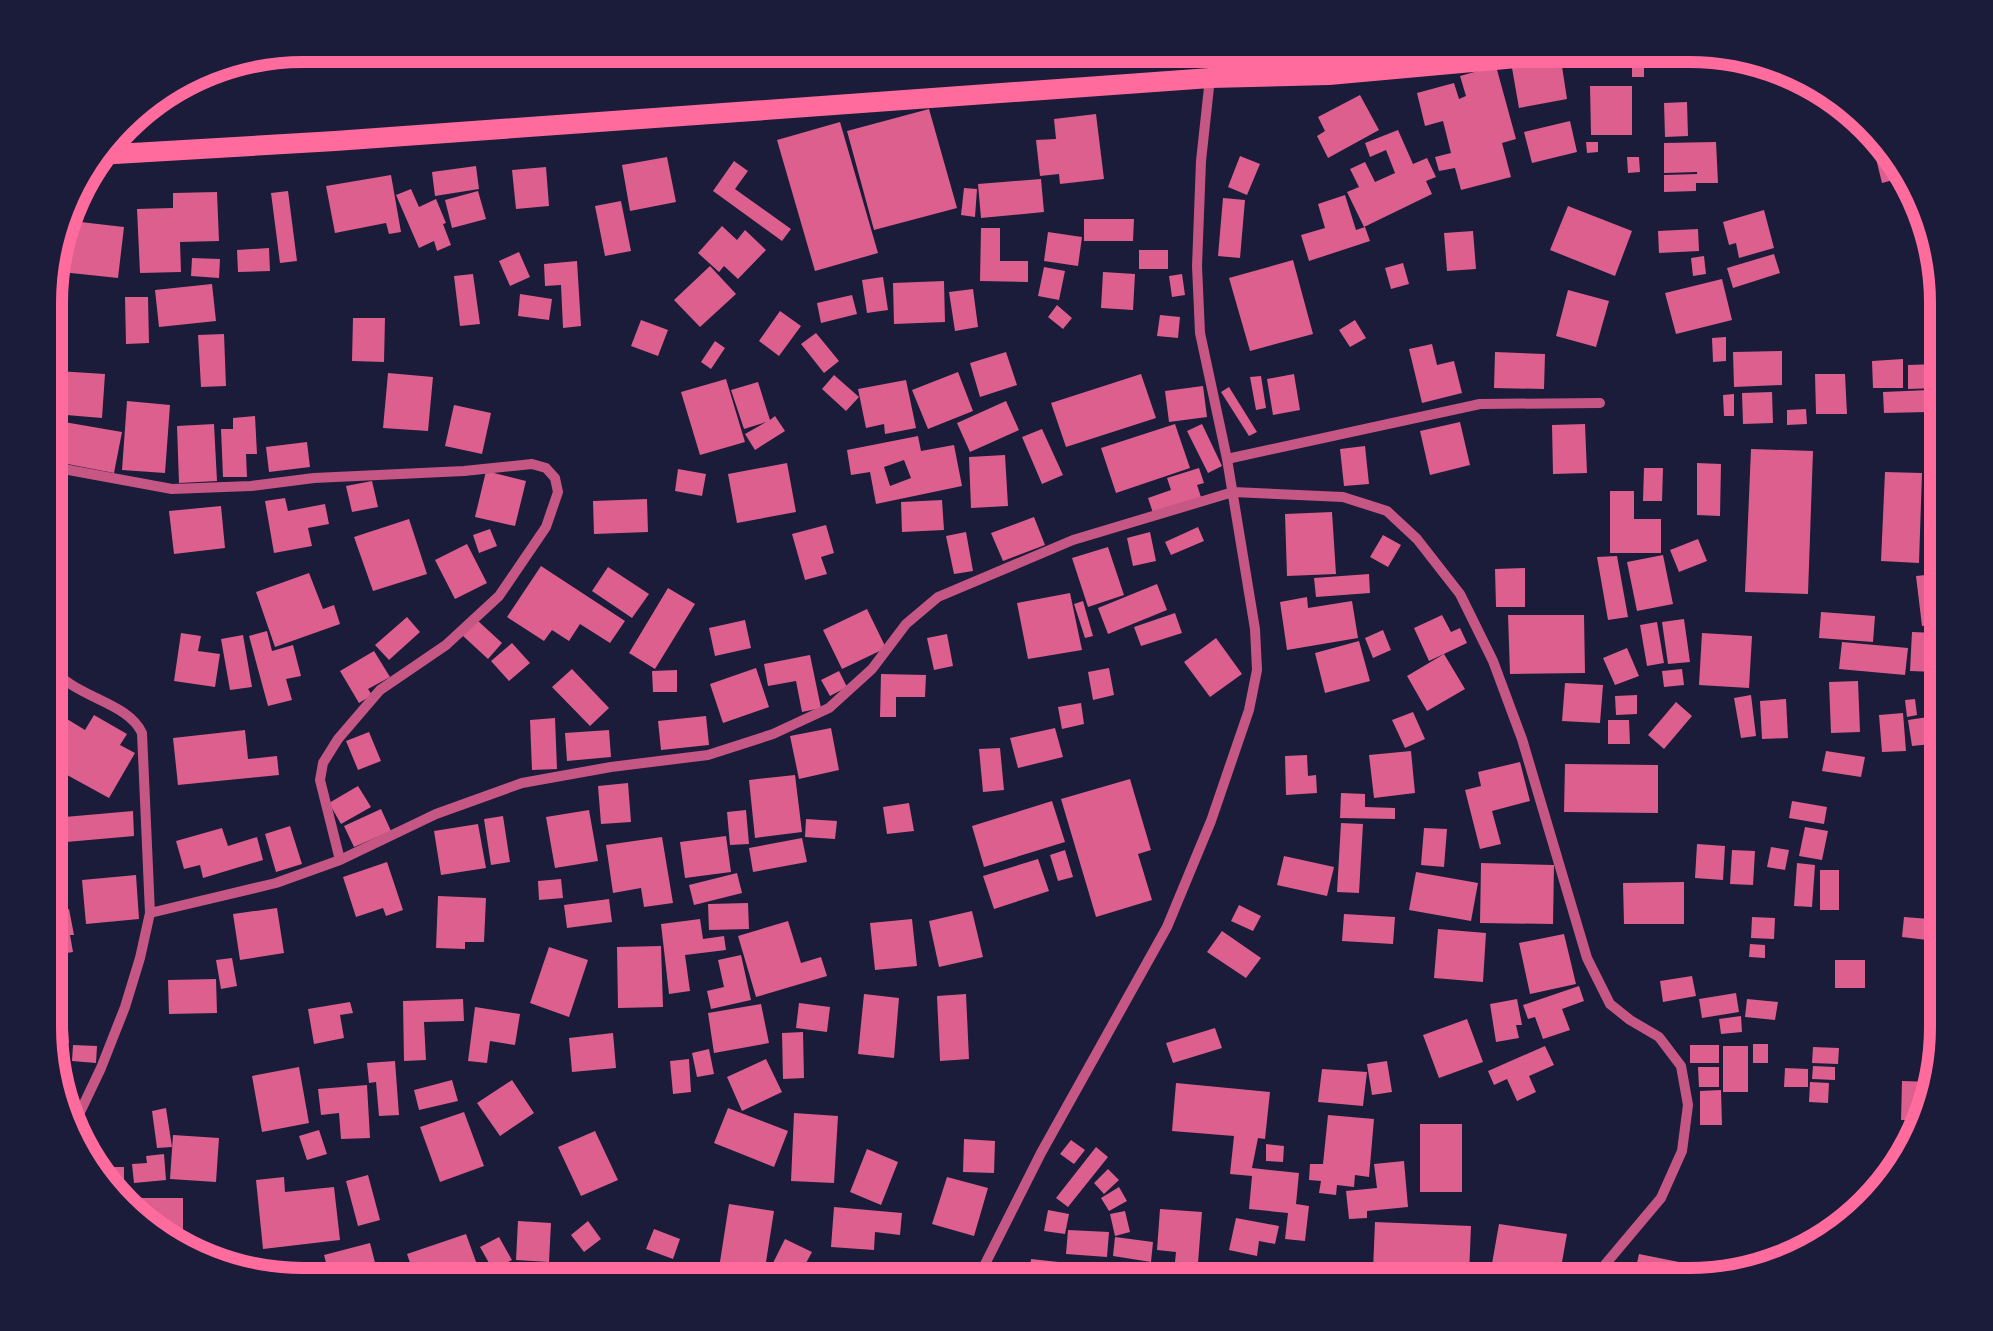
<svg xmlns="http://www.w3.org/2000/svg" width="1993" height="1331" viewBox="0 0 1993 1331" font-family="'DM Sans',sans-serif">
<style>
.building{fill:#dd5f8e;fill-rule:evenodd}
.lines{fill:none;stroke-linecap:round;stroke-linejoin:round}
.minor{stroke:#c65784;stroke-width:10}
.secondary{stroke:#ff6b9d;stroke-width:20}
.rim{fill:none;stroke:#ff6b9d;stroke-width:12}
</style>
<rect width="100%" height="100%" fill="#1b1b3a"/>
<path class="building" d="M1561 60 1567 99 1519 108 1512 68Z
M1496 66 1516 139 1502 143 1511 177 1461 190 1455 168 1439 171 1435 157 1451 153 1443 121 1425 126 1417 93 1454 83 1459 99 1466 96 1460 76Z
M1632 67H1644V77H1632Z
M1590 86H1632V135H1591Z
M1360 95 1379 130 1328 158 1317 136 1325 131 1318 117Z
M1687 102 1688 136 1665 137 1664 103Z
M929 109 957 208 874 230 847 131Z
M1096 114 1104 179 1060 184 1059 174 1040 176 1036 140 1056 139 1054 119Z
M1570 121 1577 152 1532 163 1524 132Z
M840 122 878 253 815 271 777 140Z
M1868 126 1912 173V175L1882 183Z
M1398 130 1413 164 1427 158 1436 177 1426 181 1432 194 1364 227 1347 192 1359 187 1350 169 1365 162 1375 182 1395 173 1386 150 1370 157 1365 143Z
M1586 142H1598V152L1587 153Z
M1716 142 1718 183H1696V191L1664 192V175L1697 174V172L1664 173V143Z
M1240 156 1260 164 1247 195 1228 187Z
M667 157 676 202 630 211 622 165Z
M1627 157H1639L1640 172 1628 173Z
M734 161 748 171 735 189 791 229 782 241 713 191Z
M476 166 479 189 435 196 432 172Z
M546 167 549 206 516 209 512 170Z
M391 175 401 232 389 234 386 223 335 233 326 186Z
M1041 179 1044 212 981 218 978 184Z
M964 188 977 189 975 217 961 215Z
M411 189 419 207 436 199 446 223 443 224 451 245 437 251 434 241 419 248 396 195Z
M288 191 297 261 280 263 271 193Z
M478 191 486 219 452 228 445 200Z
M217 192 219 241 180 242 181 272 140 273 137 209 173 208V193Z
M1345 195 1356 230 1365 227 1370 241 1309 261 1301 235 1325 228 1318 204Z
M1223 198 1245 200 1240 258 1218 256Z
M621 201 631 251 605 256 595 206Z
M1568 206 1632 231 1615 276 1550 250Z
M1764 210 1774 248 1739 258 1736 243 1729 245 1723 222Z
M1084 219H1134L1133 241H1084Z
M63 220 124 227 118 278 52 271 55 245Z
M722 226 737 240 745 230 766 250 738 279 724 266 719 272 698 253Z
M981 228H1000V261H1028V282L980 281Z
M1698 229 1699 251 1659 253 1658 231Z
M1473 231 1476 269 1447 271 1444 233Z
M1048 232 1082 237 1078 266 1044 261Z
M269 248 270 271 238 272 237 250Z
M1139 250H1168V269H1139Z
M519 252 530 277 510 286 499 261Z
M1774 254 1780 273 1733 288 1727 268Z
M1704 256 1706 274 1693 276 1691 258Z
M192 258 220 259 219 278 191 276Z
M1293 260 1313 334 1250 351 1229 278Z
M577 261 581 326 563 328 561 285 545 286 544 264Z
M1403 263 1409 284 1391 289 1385 268Z
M710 266 736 294 700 327 674 300Z
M1044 267 1065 271 1059 300 1038 296Z
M1103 272 1135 274 1133 310 1101 308Z
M473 274 480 324 460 326 454 276Z
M1182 274 1185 295 1172 297 1169 276Z
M883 277 888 310 867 313 862 280Z
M1722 279 1732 320 1676 334 1665 293Z
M944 281 945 322 894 324 893 283Z
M212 284 216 321 159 327 155 290Z
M973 289 978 327 955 331 949 292Z
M1568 290 1609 301 1596 347 1556 336Z
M520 294 552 299 549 320 518 316Z
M852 295 857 314 821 323 817 303Z
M53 297 60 336 47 338V298Z
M125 297H148L149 343 126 344Z
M1057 305 1072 318 1063 329 1048 317Z
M780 311 801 326 779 356 759 341Z
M1160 315 1180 317 1178 338 1157 336Z
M353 318H385L384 362 352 361Z
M641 320 668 330 658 356 631 346Z
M1355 320 1366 338 1350 347 1339 330Z
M816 333 839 361 824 373 801 344Z
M224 334 226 386 201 387 198 335Z
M1726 337V361L1713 362 1712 338Z
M715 341 725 348 711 369 701 362Z
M1432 344 1437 365 1454 361 1462 393 1422 403 1409 349Z
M1782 351V385L1734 387 1733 352Z
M1006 352 1017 385 980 397 970 363Z
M1495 352 1545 354 1544 389 1494 388Z
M1903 359V388H1873L1872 361Z
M1938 364 1939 388 1908 389V365Z
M57 371 105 374 102 418 54 414Z
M958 372 973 411 928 429 912 390Z
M388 373 433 377 428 431 383 428Z
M1141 374 1156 418 1066 447 1051 403Z
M1294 374 1300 410 1273 415 1267 379Z
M1815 374H1845L1847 414H1816Z
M834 375 859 397 846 411 822 389Z
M1261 376 1266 408 1256 410 1250 377Z
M726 379 745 442 700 455 681 392Z
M906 380 916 428 885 434 884 424 866 428 858 389Z
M758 382 770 420 775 416 785 431 755 450 745 434 766 422 744 429 731 390Z
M1203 386 1207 417 1169 422 1165 391Z
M1229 387 1257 432 1249 436 1221 392Z
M1928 390V412L1884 413 1883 392Z
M1772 392 1773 423 1743 424 1742 393Z
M1734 394V416H1724L1723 395Z
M127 401 170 405 165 473 122 470Z
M1006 401 1019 430 970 452 957 423Z
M1933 402H1947V420H1934Z
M454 405 491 413 482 454 445 446Z
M1806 409 1807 424 1787 425V410Z
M255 416 257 454H246L247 477H223L221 429H233V418Z
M64 422 122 432 114 473 57 462Z
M1460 422 1470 465 1430 475 1420 431Z
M214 424 217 481 179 483 177 426Z
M1175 424 1190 468 1116 493 1101 448Z
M1202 424 1222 466 1208 473 1187 431Z
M1585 424 1587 473 1553 474 1552 425Z
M1042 429 1063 475 1042 484 1022 437Z
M918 436 921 451 954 445 962 486 876 504 870 472 851 475 847 450ZM904 460 911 478 890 486 884 467Z
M307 442 310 467 269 472 266 447Z
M1365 446 1369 484 1344 486 1340 449Z
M1751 449 1813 451 1808 594 1745 592Z
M1944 454H1947V490H1943Z
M1005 455 1008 506 971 508 969 457Z
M787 463 796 512 737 523 728 474Z
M1697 463 1721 464 1720 516 1697 515Z
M1199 468 1204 483 1197 485 1201 497 1153 513 1148 498 1171 490 1167 478Z
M1644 468H1663L1662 501H1643Z
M678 469 706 474 702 496 675 491Z
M47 471H50L52 509H47Z
M486 471 526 481 515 526 475 517Z
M1885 472 1922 473 1919 563 1881 561Z
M372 481 378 507 352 512 346 486Z
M1610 491H1634V519H1661V553H1610Z
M285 498 288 511 325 504 329 524 308 528 312 546 274 553 265 501Z
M647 499 648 532 594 534 593 501Z
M942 500 944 530 902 532 901 502Z
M221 506 225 548 174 554 169 511Z
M1332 512 1336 574 1287 576 1285 514Z
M1034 517 1045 545 1003 561 991 533Z
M409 519 427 574 373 591 354 537Z
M826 525 834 553 821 557 827 574 805 580 792 534Z
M1198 527 1204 541 1171 555 1165 542Z
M490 529 497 546 479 553 473 535Z
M966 532 973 571 954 574 946 536Z
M1150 532 1156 561 1133 566 1127 538Z
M1383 535 1401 545 1388 567 1370 557Z
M1698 539 1707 561 1679 572 1670 550Z
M467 544 487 583 455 599 435 560Z
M1108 547 1124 595 1088 607 1072 558Z
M1663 555 1673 604 1637 611 1627 562Z
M1617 556 1628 617 1608 620 1597 557Z
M541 566 625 621 610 643 580 624 569 641 552 630 544 641 507 617Z
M608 567 649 594 632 618 592 591Z
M1525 568V607H1496L1495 569Z
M309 573 323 609 334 605 340 624 275 647 256 592Z
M1369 574 1370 593 1316 597 1314 578Z
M1935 574 1941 624 1922 626 1916 576Z
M1157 584 1167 610 1108 634 1098 608Z
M668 588 695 604 655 669 629 653Z
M1070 593 1082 650 1028 659 1017 603Z
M1307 597 1308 608 1352 601 1358 638 1287 650 1280 602Z
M1083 601 1093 636 1085 638 1074 604Z
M867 609 886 648 842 669 823 630Z
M1821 612 1875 616 1873 642 1819 638Z
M1175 613 1182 633 1141 646 1134 627Z
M1442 615 1451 632 1460 628 1467 643 1429 661 1414 628Z
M1508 615H1584L1585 673 1510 674Z
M407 617 420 632 389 660 375 645Z
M1684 619 1690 662 1668 664 1662 622Z
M477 620 502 643 488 659 462 635Z
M745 620 751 648 715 656 709 628Z
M1657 622 1664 663 1647 666 1640 625Z
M1383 630 1391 650 1373 658 1365 638Z
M267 631 272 651 293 645 301 676 286 679 292 700 268 706 249 636Z
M1912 632 1938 633 1936 672 1910 671Z
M181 633 201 636 198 651 220 654 215 687 174 681Z
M1702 633 1752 636 1749 688 1699 685Z
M947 634 953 666 934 670 927 638Z
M243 635 252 687 230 690 221 639Z
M1216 638 1242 674 1210 697 1184 662Z
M1359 641 1370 681 1325 693 1315 653Z
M1842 642 1908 648 1905 675 1839 669Z
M512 643 530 663 509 681 491 661Z
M1627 648 1639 676 1615 685 1603 658Z
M374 651 390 677 368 689 372 695 359 703 340 671Z
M1444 654 1465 689 1427 711 1407 676Z
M810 655 821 708 802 712 796 681 768 686 764 664Z
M756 668 769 707 723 723 710 684Z
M1109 668 1114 695 1093 700 1088 672Z
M572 669 609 708 590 726 552 687Z
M1682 669 1684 685 1664 687 1662 671Z
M677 670V692H653L652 671Z
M839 671 847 687 830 696 821 680Z
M881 674 926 675 925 697H896V717H880Z
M1858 681 1860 732 1831 733 1829 682Z
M1565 683 1603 685 1600 723 1562 721Z
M1637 695V714L1616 715 1615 696Z
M1751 695 1756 736 1741 738 1734 698Z
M1786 699 1788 738 1762 739 1760 701Z
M1915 699 1917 715 1907 717 1905 700Z
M1676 702 1692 716 1664 749 1648 735Z
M1081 703 1084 724 1062 729 1058 707Z
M1413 712 1425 739 1405 748 1392 720Z
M1903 713 1906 751 1882 752 1879 715Z
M94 715 127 734 120 745 135 753 109 798 47 764V753L67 719 85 730Z
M706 716 709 745 661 750 658 721Z
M1928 717 1932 744 1912 746 1908 720Z
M555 718 557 769 532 770 530 720Z
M1608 720H1629L1630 744H1608Z
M831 728 839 770 799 779 790 736Z
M1055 728 1063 757 1018 768 1010 738Z
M245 730 248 759 277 756 279 775 178 785 173 738Z
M609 730 611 757 567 761 565 733Z
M369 732 381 761 358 770 346 741Z
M1000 748 1004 790 983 792 979 749Z
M1411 751 1415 793 1374 798 1369 755Z
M1826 751 1865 757 1861 777 1822 771Z
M1307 755 1308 776 1316 775 1317 793 1286 795 1285 756Z
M1520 762 1530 801 1492 811 1501 844 1480 849 1465 790 1481 786 1478 772Z
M1565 764 1658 765V813L1564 812Z
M795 775 802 832 755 838 749 780Z
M1130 779 1151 850 1138 854 1152 900 1096 917 1061 799Z
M628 783 631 822 601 824 598 786Z
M358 786 371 807 341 824 329 803Z
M1341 793 1365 794V807L1395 808V819L1340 818Z
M1052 801 1065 842 984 867 972 826Z
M1792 801 1827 807 1824 824 1789 818Z
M909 803 914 831 887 834 883 807Z
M381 809 391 831 354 847 344 826Z
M589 810 598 861 555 868 546 817Z
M746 810 749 844 730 845 727 812Z
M133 811 134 836 55 843 53 818Z
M503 816 510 862 491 865 484 819Z
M806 819 837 821 835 839 805 837Z
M1341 823 1363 824 1359 893 1337 892Z
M478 824 486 868 441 875 434 831Z
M290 826 302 864 276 872 265 834Z
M1805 827 1828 831 1822 860 1799 856Z
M222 828 228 846 257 837 263 860 203 878 200 865 184 869 176 841Z
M1424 828 1447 829 1444 867 1421 865Z
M726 836 731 872 685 878 680 842Z
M662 837 673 903 644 907 641 888 613 893 606 845Z
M802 838 807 862 753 872 749 848Z
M1697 844 1725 846 1723 880 1695 878Z
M1771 847 1789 850 1785 870 1767 867Z
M1065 850 1073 877 1058 881 1050 855Z
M1732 850 1755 851 1753 885 1730 884Z
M1284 856 1334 867 1327 896 1277 885Z
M61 859 68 899 47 902V861Z
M1038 859 1049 891 994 909 983 876Z
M387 862 403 910 386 916 383 908 356 917 343 877Z
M1481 863 1554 865 1553 924 1480 923Z
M1797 863 1815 865 1812 907 1794 906Z
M1820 870H1839V910H1820Z
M1416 872 1478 883 1471 921 1409 910Z
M737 873 742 893 694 905 689 885Z
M136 875 139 919 86 924 82 880Z
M561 879 563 898 539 900 538 881Z
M1684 882V924H1624L1623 883Z
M438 896 486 898 484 942H465V949L436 948Z
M609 899 612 922 567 928 564 905Z
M748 903 749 929 709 930 708 904Z
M1239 905 1261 916 1253 931 1231 921Z
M277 908 284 953 240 960 233 914Z
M69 909 74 935H70L73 952 47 956V913Z
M972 911 983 957 939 967 929 921Z
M1344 914 1395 917 1393 944 1342 941Z
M1752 917 1775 918 1774 939 1751 938Z
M1904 917 1930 919 1927 940 1902 937Z
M700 919 703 939 724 936 726 950 685 955 690 991 669 994 661 924Z
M912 919 917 966 875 970 870 923Z
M788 921 801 963 821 957 827 976 756 997 738 936Z
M1438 929 1486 933 1483 982 1434 978Z
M1222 931 1261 958 1246 978 1207 952Z
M1564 934 1576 984 1530 994 1519 943Z
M1750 944 1765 945V958L1749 957Z
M661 946 663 1007 618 1008 617 947Z
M549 947 588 960 569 1017 530 1003Z
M741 955 751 1000 711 1009 707 991 724 987 718 960Z
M232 958 237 986 221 989 216 960Z
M1835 960H1865V988H1835Z
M1942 966 1947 968V987L1936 984Z
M1692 976 1696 996 1663 1002 1660 981Z
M216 979 217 1013 169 1014 168 980Z
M1579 986 1584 1001 1562 1009 1570 1030 1543 1039 1535 1017 1528 1019 1523 1005Z
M1935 986 1947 990V1008L1929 1002Z
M1736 993 1739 1012 1702 1018 1699 999Z
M864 994 899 998 894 1058 858 1054Z
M966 994 969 1059 940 1061 937 996Z
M463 999 464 1021 424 1022 426 1060 404 1061 403 1001Z
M1517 999 1522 1025H1516L1519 1038 1496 1042 1490 1004Z
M1747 999 1778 1002 1775 1020 1745 1017Z
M350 1002 353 1013 340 1015 344 1038 314 1044 308 1009Z
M66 1003 69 1043 47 1045V1005Z
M799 1003 830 1007 827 1032 796 1028Z
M761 1004 769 1043 714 1053 708 1013Z
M475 1007 520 1014 515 1045 490 1041 487 1063 468 1061Z
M1741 1016 1742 1032 1721 1034 1719 1019Z
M1467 1019 1483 1062 1439 1078 1423 1035Z
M1215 1028 1222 1048 1173 1063 1166 1043Z
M803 1032 804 1078 783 1079 782 1033Z
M613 1033 616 1068 572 1072 569 1038Z
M1753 1044H1768V1063H1753Z
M73 1045 97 1046 96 1063 72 1061Z
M1690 1045H1719V1063H1690Z
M1545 1046 1554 1065 1529 1076 1536 1092 1517 1101 1507 1079 1494 1085 1488 1071Z
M1723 1046H1748V1092H1723Z
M1813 1047 1839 1048 1838 1064 1812 1063Z
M709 1049 714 1074 697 1077 692 1053Z
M62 1055 65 1079 54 1080 47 1057Z
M689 1059 691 1092 673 1094 670 1061Z
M766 1059 782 1092 742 1111 727 1077Z
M395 1061 399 1115 379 1116 376 1082 369 1083 367 1063Z
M1387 1061 1392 1092 1372 1095 1367 1064Z
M1813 1066 1835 1067V1080L1812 1079Z
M299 1067 309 1123 262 1132 252 1076Z
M1698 1067H1719V1087H1699Z
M1785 1068 1808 1069V1087H1784Z
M1322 1069 1367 1072 1363 1106 1318 1102Z
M452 1080 458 1101 419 1110 414 1090Z
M512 1080 534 1113 500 1136 477 1103Z
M1902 1081 1935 1082 1921 1120H1901Z
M1810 1082 1829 1083 1828 1103 1809 1102Z
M1176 1083 1270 1092 1265 1139 1258 1138 1252 1168 1299 1173 1296 1204 1309 1206 1305 1241 1285 1239 1288 1213 1249 1209 1252 1176 1230 1174 1234 1136 1172 1131Z
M367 1085 370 1138 341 1139 339 1113 321 1115 318 1089Z
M1721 1090 1722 1125H1700V1091Z
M166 1108 172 1147 157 1148 152 1111Z
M728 1108 788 1131 774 1167 714 1143Z
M464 1112 484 1166 440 1182 420 1127Z
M794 1113 838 1116 834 1183 791 1181Z
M1328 1115 1374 1119 1369 1177 1355 1175 1354 1187 1337 1185 1336 1195 1319 1193 1321 1181 1309 1180 1310 1164H1323Z
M1420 1124H1462V1192H1420Z
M319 1130 327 1154 307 1160 299 1136Z
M595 1131 618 1180 581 1196 558 1147Z
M173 1135 219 1138 216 1182 170 1179Z
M964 1139 995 1141 994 1173 963 1172Z
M1071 1140 1085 1150 1074 1164 1060 1154Z
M1266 1144 1284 1146 1283 1162 1266 1161Z
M1096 1147 1108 1157 1068 1207 1056 1198Z
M867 1149 898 1162 881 1205 850 1192Z
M164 1154 166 1180 134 1183 132 1164 147 1163 146 1156Z
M1404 1161 1408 1207 1367 1211V1218L1349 1219 1346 1191 1377 1188 1374 1164Z
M99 1167H124V1188H109L99 1177Z
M1108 1169 1119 1180 1104 1194 1094 1183Z
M368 1175 380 1220 358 1226 346 1181Z
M284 1177 285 1192 334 1187 340 1240 263 1249 256 1180Z
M947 1177 988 1188 974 1236 932 1224Z
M1119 1187 1127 1201 1109 1211 1101 1198Z
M118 1198H183V1244L160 1242Z
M729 1204 774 1211 764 1275 719 1268Z
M834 1207 902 1213 900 1235 875 1232 874 1250 831 1247Z
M1160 1209 1202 1212 1198 1263 1175 1262 1176 1252 1157 1250Z
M1048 1210 1069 1214 1065 1234 1044 1231Z
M1125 1211 1130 1232 1115 1236 1110 1214Z
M1236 1218 1279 1226 1275 1244 1259 1241 1257 1256 1229 1250Z
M518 1221 551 1223 549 1262 516 1260Z
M588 1221 601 1239 584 1252 571 1235Z
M1375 1222 1471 1226 1469 1275 1373 1270Z
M1499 1224 1567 1234 1558 1285 1490 1275Z
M654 1229 680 1239 673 1259 646 1249Z
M1068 1230 1109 1232 1107 1257 1066 1254Z
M466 1234 484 1284 478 1286H418L407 1254Z
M499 1237 512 1260 493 1270 480 1247Z
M1115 1237 1153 1242 1151 1262 1113 1256Z
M785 1239 812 1252 798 1278 772 1265Z
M370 1243 381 1286H332L324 1255Z
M1639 1254 1684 1263 1679 1285 1632 1286Z
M1031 1259 1105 1267 1104 1280 1083 1277 1082 1286 1039 1282 1040 1272 1030 1271Z
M658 1262 669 1263 666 1282 654 1280Z
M297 1269 300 1285 267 1275Z
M1305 1274 1306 1286H1216V1275Z
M1169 1280V1286H1129V1283Z"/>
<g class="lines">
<path class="minor" d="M1227 459 1480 404 1600 403
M47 466 172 489 251 486 314 478 464 471 532 464 546 468 555 478 558 492 546 527 499 596 446 645 380 690 338 739 323 763 320 780 340 860
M47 662C72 699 127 700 142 733L150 913 140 958 125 1007 101 1068 71 1131
M150 913 276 883 340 860 436 814 522 783 611 767 708 755 773 734 829 708 872 669 906 624 938 597 1073 540 1233 492 1343 497 1387 511 1417 539 1460 594 1493 661 1522 739 1587 958 1610 1004 1630 1020 1659 1037 1681 1066 1688 1105 1682 1151 1661 1198 1587 1286
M974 1286 1041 1153 1167 927 1211 821 1249 710 1257 670 1255 629 1227 459 1200 333 1197 266 1201 161 1210 78"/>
<path class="secondary" d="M98 155 335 141 1210 78 1329 75 1663 45"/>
</g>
<path d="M0 0H1993V1331H0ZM303 62H1689A241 241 0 0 1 1930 303V1027A241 241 0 0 1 1689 1268H303A241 241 0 0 1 62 1027V303A241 241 0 0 1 303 62Z" fill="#1b1b3a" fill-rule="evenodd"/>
<path class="rim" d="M303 62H1689A241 241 0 0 1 1930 303V1027A241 241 0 0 1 1689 1268H303A241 241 0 0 1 62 1027V303A241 241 0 0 1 303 62Z"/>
</svg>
